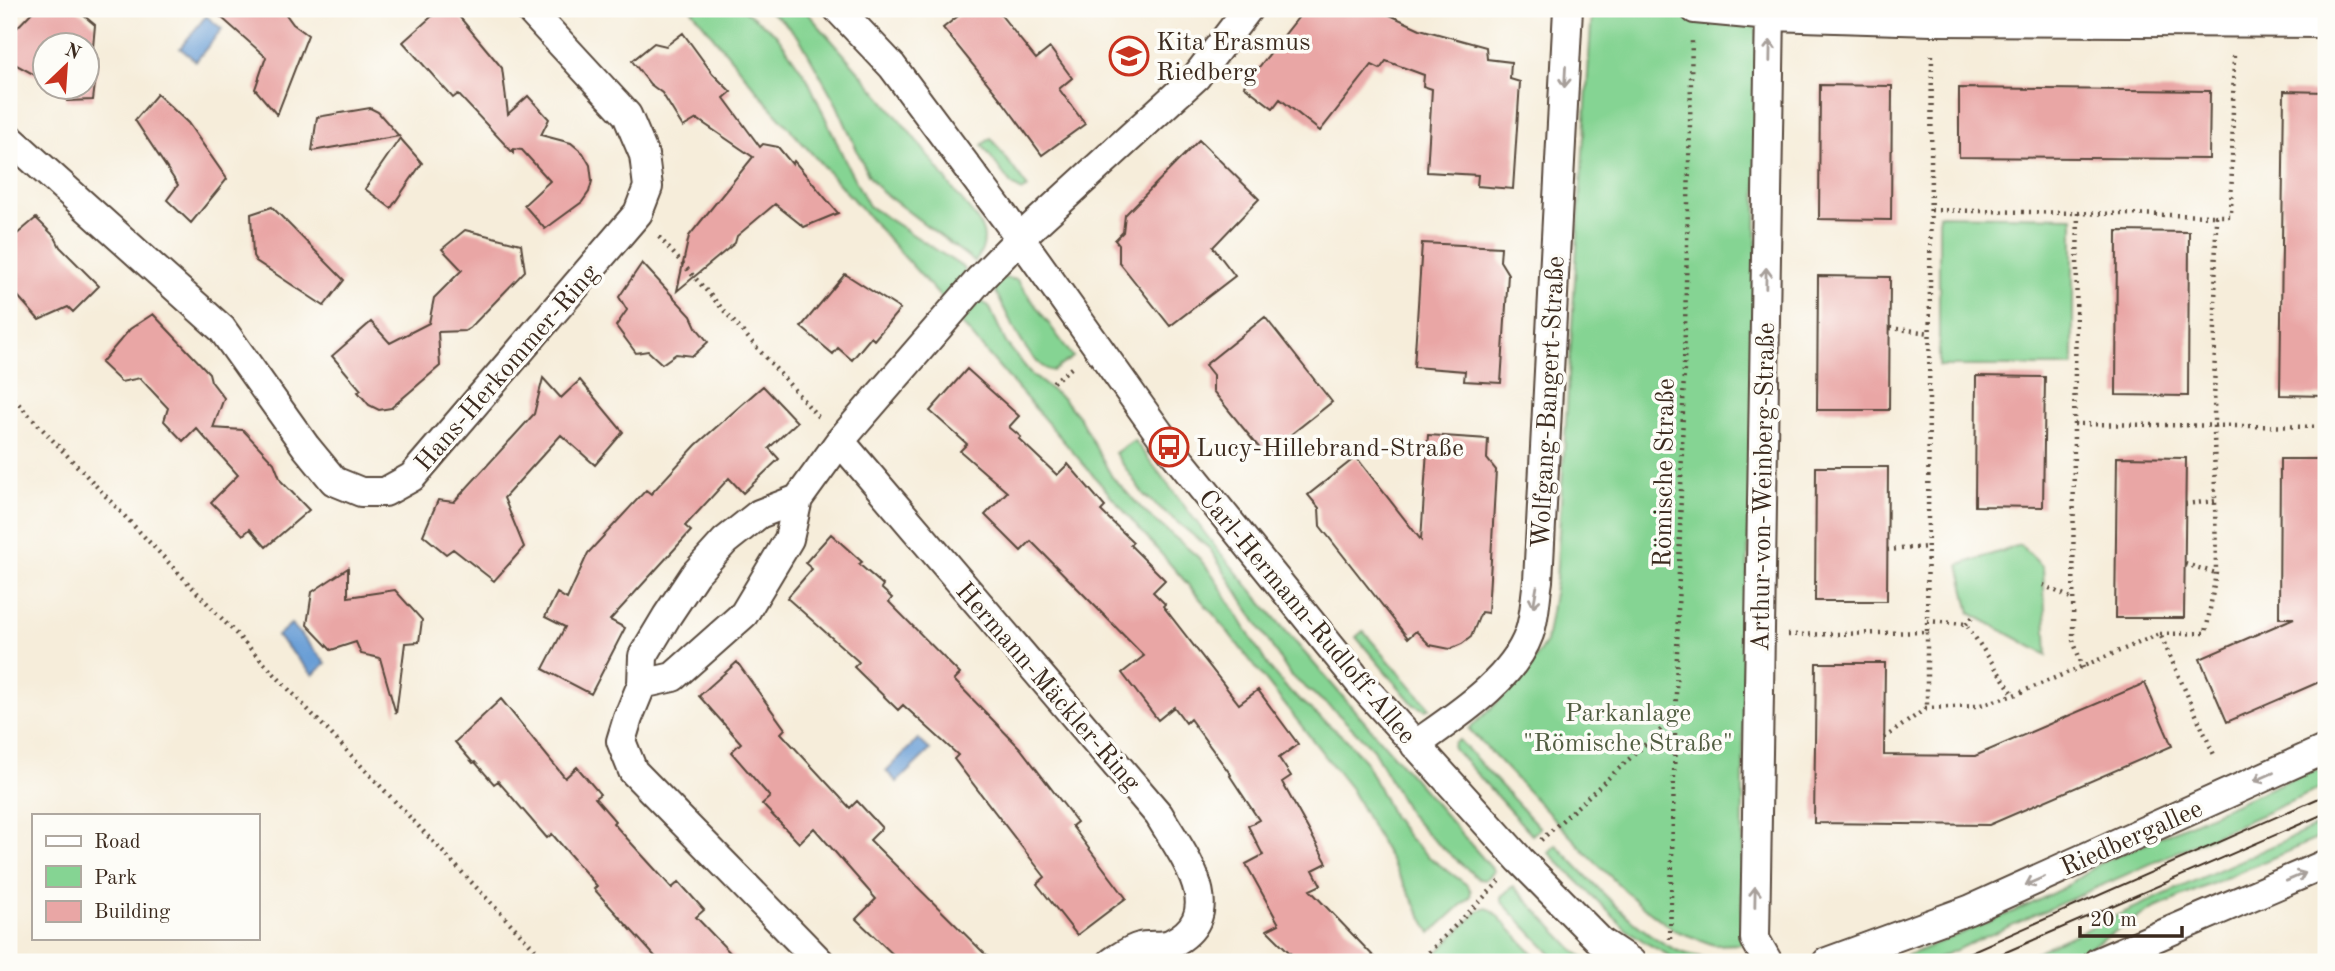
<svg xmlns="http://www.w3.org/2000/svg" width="2335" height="971" viewBox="0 0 2335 971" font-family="'Old Standard TT',serif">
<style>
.green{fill:#85d493;stroke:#607f58;stroke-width:2}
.water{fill:#699ed6;stroke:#52647a;stroke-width:2}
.building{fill:#e9a6a5}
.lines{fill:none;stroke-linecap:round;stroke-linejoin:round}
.street-casing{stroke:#57473a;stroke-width:32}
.path{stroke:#57473a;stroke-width:4.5;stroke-dasharray:2 5;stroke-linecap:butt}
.street{stroke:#fff;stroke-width:28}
.tram{stroke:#3b2a1e;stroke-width:2}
.oneway{stroke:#a79f9a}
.labels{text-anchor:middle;stroke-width:7;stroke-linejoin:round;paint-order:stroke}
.poi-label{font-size:26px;fill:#3b2a1e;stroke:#fdfcf7;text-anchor:start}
.street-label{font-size:26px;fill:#3b2a1e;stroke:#fdfcf7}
.park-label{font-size:26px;fill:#515d41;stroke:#fdfcf7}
</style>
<rect width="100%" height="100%" fill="#fdfcf7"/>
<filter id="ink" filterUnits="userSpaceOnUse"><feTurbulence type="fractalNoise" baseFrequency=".0143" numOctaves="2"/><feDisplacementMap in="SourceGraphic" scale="14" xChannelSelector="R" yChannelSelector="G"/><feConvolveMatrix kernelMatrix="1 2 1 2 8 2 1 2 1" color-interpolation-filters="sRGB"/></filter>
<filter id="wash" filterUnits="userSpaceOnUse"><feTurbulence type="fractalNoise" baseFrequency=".00686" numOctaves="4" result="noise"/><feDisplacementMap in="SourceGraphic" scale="28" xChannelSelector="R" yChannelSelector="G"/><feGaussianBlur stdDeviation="1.57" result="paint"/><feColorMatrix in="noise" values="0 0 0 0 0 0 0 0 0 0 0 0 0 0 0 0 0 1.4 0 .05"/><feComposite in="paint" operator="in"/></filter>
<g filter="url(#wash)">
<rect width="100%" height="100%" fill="#f6edda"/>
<path class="green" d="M691 9H742L776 34 807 78 849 169 869 206 964 268 965 274 943 300 772 109Z
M766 9H804C856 68 910 128 955 192 964 204 979 218 983 232 986 244 982 253 975 262L881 191 868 175 837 105 800 39 784 22Z
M1592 9H1757L1756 381 1744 645 1742 944 1714 945 1674 930 1637 902 1590 857 1469 729 1520 681 1546 642 1556 581Z
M991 138 1028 188 1022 191 1011 184 982 145Z
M1939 215 2073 217V366H1939Z
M999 277 1017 280 1073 357 1053 371C1027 367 1005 307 992 285Z
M980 301 989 306 1006 343 1032 375 1063 399 1079 417 1112 477 1146 513 1197 556 1213 575 1270 669 1290 692 1347 740 1365 761 1393 817 1409 838 1429 857 1467 885 1471 891 1470 897 1431 933 1351 789 1216 617 961 323Z
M1134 440 1217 549 1284 629 1494 871 1485 880 1479 879 1429 836 1409 814 1373 749 1336 712 1290 675 1210 549 1144 495 1115 453Z
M2020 545 2043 567 2047 655 1970 613 1959 565Z
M1363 631 1430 708 1426 710 1414 705 1356 637Z
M1459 740 1540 828 1532 835 1453 748 1454 743Z
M2326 770V786L1929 962H1892L2027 906 2063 888 2101 863 2309 771Z
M2326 822V835L2153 909 2064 962H2013Z
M1556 845C1593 881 1629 927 1676 950 1691 957 1708 958 1723 962H1681L1648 944 1627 930 1548 852Z
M1513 886 1575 951 1590 962H1559L1501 901V897Z
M1486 908 1492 910 1541 962H1428L1478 911Z"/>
<path class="water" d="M206 16 222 29 196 61 180 48Z
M291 624 326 663 313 675 277 636Z
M918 739 930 750 897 782 886 771Z"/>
<g id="blocks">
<path class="building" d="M35 9H76L95 25 92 58 98 60 93 100 67 101 64 91 58 88H88V46H46V81L9 61V36Z
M212 9H282L293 24 308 35 277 115 255 89 266 57Z
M440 9H453L502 68 508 114 528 96 549 119 541 135 571 143 583 153 590 165 592 181 589 192 582 202 545 229 524 205 550 181 522 150 513 149V153L458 94 453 98 403 42Z
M967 9H996L1036 59 1050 48 1072 78 1059 89 1085 124 1042 155 1003 102 943 28Z
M1305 9H1377L1420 29 1486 47 1487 59 1511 62 1510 79 1520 82 1513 189 1477 186 1478 175 1427 172 1432 89 1423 86 1424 75 1386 61 1380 69 1372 65 1320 131 1280 99 1273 108 1244 86Z
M683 33 713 74 731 92 724 98 760 147 763 144 778 147 792 164 794 161 838 213 804 227 775 204 737 236 735 243 677 291 689 236 753 157 697 119 683 127 662 93 650 84 632 61 654 43 666 46Z
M1820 85 1892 86 1891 220 1819 219Z
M1959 88 2210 91 2209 159 1959 157Z
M2284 91 2326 92V396L2280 395Z
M157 94 188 123 227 179 191 223 167 200 178 185 135 120Z
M370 108 378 112 399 136 312 151 317 117Z
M400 138 422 163 391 208 365 189Z
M1199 140 1259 199 1213 247 1235 276 1170 326 1119 262V245L1115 240 1123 232 1125 215Z
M272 207 344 280 324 306 256 261 253 256 251 214Z
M36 218 55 237 60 247 99 286 73 312 68 307 39 320 9 286V241Z
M465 230 521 244 525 271 470 328 465 331 438 332 440 366 391 408 379 410 369 405 358 392 361 390 332 356 371 322 390 343 429 323 434 298 462 270 442 249Z
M2117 231 2189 232 2188 396 2116 395Z
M1422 243 1501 247 1500 261 1508 274 1501 383 1464 381 1465 371 1414 367Z
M642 263 691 316 696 327 708 342 693 356 676 354 662 364 648 351 636 353 616 326 627 310 619 297Z
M845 274 900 309 874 340 871 337 852 360 838 348 833 354 801 327Z
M1818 276 1890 277 1889 410H1817Z
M153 314 209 373 211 381 224 398 213 428 243 430 274 463 281 481 309 510 266 547 250 529 243 535 211 502 238 475 196 428 183 441 164 421 168 408 140 378 121 382 101 363 130 329Z
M1265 317 1332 402 1265 455 1213 391V375L1205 365Z
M967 369 1019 416 1009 427 1021 437 1019 439 1057 475 1068 464 1105 507 1101 511 1133 542 1130 545 1165 580 1153 592 1165 604 1163 606 1239 704 1258 690 1298 744 1279 758 1291 776 1282 782 1327 863 1313 870 1321 885 1310 890 1379 962H1299L1267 930 1279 924 1246 864 1263 855 1248 826 1259 820 1230 776 1231 775 1190 719 1186 723 1174 707 1158 720 1122 673 1144 656 1031 541 1021 551 985 515 1007 492 960 451 967 444 930 411Z
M1976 376 2045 377 2043 507 1975 506Z
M543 378 561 398 580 380 623 432 595 465 561 435 504 498 524 547 494 581 453 549 446 554 423 535 438 500 454 502 534 414Z
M763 386 797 422 769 448 779 459 743 493 729 478 685 526 691 531 610 620 625 628 591 694 543 669 565 627 545 617 557 593 567 599 588 553 646 490 651 494 696 445Z
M1428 435 1488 439 1487 459 1496 470 1488 613 1481 612 1471 637 1462 644 1450 649 1430 645 1416 631 1408 638 1320 526 1319 508 1308 495 1356 457 1421 540Z
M2117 457 2186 458 2184 618H2115Z
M2280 459H2326V679L2227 722 2200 659 2294 618H2279Z
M1816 467H1888L1887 601H1815Z
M831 534 862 562 859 564 883 585 881 588 892 598 889 602 960 674 954 680 1020 748 1077 822 1072 826 1126 898 1077 935 1037 884 1045 877 954 759 958 755 903 705 898 710 854 667 859 662 787 598 812 569 805 563Z
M348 568V597L395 590 422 620 419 642 405 643 396 714 380 658 361 654 356 642 331 650 307 625 312 592Z
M737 662 785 729 781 733 850 808 857 801 882 828 870 840 993 962H901L856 919 876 899 814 828 799 843 762 804 770 797 731 752 741 743 699 696Z
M1816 663H1885L1884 755 1975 756 2145 683 2172 746 1989 825 1814 823Z
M501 699 565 778 577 767 600 794 595 798 615 821 613 823 672 888 679 882 704 910 696 917 739 962H660L594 889 597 886 552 834 547 838 498 781 494 784 475 762 473 763 455 742Z"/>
</g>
</g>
<g filter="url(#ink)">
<use href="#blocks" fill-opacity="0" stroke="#57473a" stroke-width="2"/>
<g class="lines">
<defs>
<path id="street" d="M838 9 892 66 1020 238 1169 447 1359 682 1520 860 1601 942 1631 962
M1695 9 1770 16 1932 21 2326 23
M9 138 222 329 306 447 334 481 361 492H385L412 477 638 213 648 187 644 155 627 115 529 9
M840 441 1159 815C1181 853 1231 913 1172 943 1163 948 1150 944 1140 947 1131 949 1120 957 1112 962
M798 499 759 514 725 541 695 574 667 616 643 656 642 684 628 718 621 741 633 771 820 962
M642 684 673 677 744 614 789 539 798 499 840 441 980 279 1020 238 1196 77 1248 9
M1415 745C1454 717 1512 681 1529 634 1535 618 1535 598 1538 581L1568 9
M1768 962 1755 939 1770 9
M1827 962 1969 910 2326 749
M2098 962 2326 864"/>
</defs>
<use href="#street" class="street-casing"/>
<path class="path" d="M1931 210 2216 216
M2078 213 2074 424 2073 640 2083 668
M659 237 820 419
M1890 328 1930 333
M1053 382 1074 366
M9 394 547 962
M2074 424 2326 427
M2185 504 2215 501
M1887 550 1928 547
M2185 564 2216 573
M2043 585 2073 599
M1927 621 1966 624 2014 695
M1966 624 1974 616
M2160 634 2206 633 2216 573 2214 426 2216 216H2231L2234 51
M1788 635 1927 632 1932 52
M1925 708 1977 706 2014 695 2160 634 2215 757
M1884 738 1927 708V632
M1541 840 1676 716
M1670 939 1692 40
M1419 962 1500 881"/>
<use href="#street" class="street"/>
<path class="tram" d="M1948 962 2326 795
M1983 962 2326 813"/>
</g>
<defs><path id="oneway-shaft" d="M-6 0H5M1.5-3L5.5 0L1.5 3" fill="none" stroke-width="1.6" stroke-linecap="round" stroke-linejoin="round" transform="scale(1.75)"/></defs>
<g class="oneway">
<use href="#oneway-shaft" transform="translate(1770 51) rotate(-89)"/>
<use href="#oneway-shaft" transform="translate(1565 77) rotate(93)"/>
<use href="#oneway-shaft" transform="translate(1766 278) rotate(-89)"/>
<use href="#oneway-shaft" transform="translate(1535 597) rotate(100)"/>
<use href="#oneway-shaft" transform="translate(2264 777) rotate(156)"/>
<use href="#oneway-shaft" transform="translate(2296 877) rotate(-23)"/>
<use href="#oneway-shaft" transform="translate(2035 881) rotate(156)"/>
<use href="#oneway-shaft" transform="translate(1755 897) rotate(-89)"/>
</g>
</g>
<defs>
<symbol id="school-ring" viewBox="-11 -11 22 22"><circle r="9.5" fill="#fdfcf7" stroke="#c8321e" stroke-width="1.5"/><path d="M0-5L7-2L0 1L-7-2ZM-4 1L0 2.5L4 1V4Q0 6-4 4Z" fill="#c8321e"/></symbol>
<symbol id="bus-ring" viewBox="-11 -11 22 22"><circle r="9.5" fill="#fdfcf7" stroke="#c8321e" stroke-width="1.5"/><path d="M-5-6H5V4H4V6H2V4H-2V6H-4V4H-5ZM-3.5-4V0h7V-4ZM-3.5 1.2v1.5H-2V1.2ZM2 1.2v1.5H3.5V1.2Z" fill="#c8321e"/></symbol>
</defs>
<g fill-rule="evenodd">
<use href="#school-ring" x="1107" y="34" width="44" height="44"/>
<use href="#bus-ring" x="1147" y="425" width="44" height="44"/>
</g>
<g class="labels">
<g class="poi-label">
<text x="1156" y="50">Kita Erasmus<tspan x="1156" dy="30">Riedberg</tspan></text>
<text x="1196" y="456">Lucy-Hillebrand-Straße</text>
</g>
<g class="street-label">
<text transform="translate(506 367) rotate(-49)" y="9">Hans-Herkommer-Ring</text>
<text transform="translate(1547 402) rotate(-87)" y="9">Wolfgang-Bangert-Straße</text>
<text transform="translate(1663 473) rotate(-89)" y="9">Römische Straße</text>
<text transform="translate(1762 487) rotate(-89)" y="9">Arthur-von-Weinberg-Straße</text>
<text transform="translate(1308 616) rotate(50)" y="9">Carl-Hermann-Rudloff-Allee</text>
<text transform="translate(1049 686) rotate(49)" y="9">Hermann-Mäckler-Ring</text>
<text transform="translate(2131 837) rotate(-24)" y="9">Riedbergallee</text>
</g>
<g class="park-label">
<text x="1628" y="721">Parkanlage<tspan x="1628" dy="30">"Römische Straße"</tspan></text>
</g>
</g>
<rect width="2335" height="971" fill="none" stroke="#fdfcf7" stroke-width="35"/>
<rect x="32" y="814" width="228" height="126" fill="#fdfcf7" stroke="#afa8a0" stroke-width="2"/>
<rect x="46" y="836" width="35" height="10" fill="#ffffff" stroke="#afa8a0" stroke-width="2"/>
<text x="94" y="848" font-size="21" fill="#3b2a1e">Road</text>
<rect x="46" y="866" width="35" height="21" fill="#85d493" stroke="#afa8a0" stroke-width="2"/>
<text x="94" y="884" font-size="21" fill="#3b2a1e">Park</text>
<rect x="46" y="901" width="35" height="21" fill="#e9a6a5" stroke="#afa8a0" stroke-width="2"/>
<text x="94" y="918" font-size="21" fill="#3b2a1e">Building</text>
<g transform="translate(66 66) rotate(25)"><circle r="33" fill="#fdfcf7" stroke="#afa8a0" stroke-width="2"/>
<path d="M0-5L12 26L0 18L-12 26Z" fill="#c8321e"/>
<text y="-10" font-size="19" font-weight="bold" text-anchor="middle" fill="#3b2a1e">N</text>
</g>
<path d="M2080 926v10h102v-10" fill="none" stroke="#3b2a1e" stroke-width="3.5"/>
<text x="2090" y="926" font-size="21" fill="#3b2a1e" stroke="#fdfcf7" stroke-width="5" paint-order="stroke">20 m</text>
</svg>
